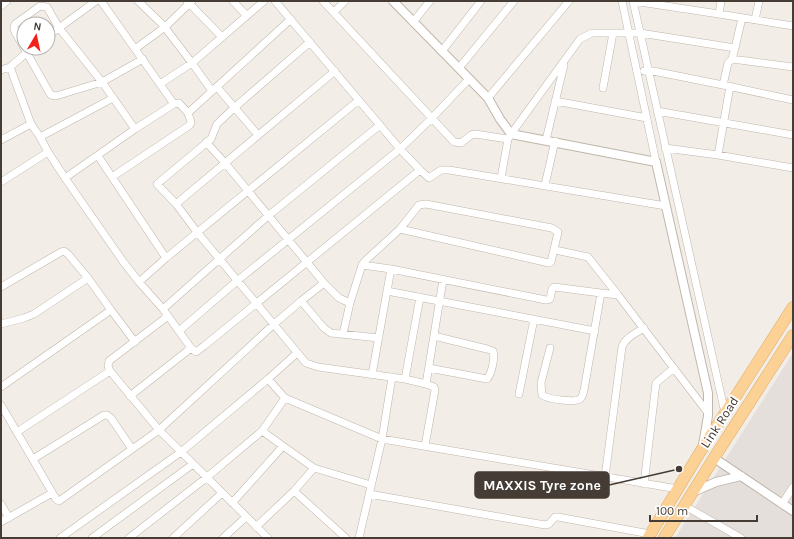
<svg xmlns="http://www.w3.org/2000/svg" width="794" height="539" viewBox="0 0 794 539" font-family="Karla,sans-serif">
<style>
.industrial{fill:#e4dfdb}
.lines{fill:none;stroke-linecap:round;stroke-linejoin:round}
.minor-casing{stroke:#c0b6ac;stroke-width:8}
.tertiary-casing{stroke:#c0b6ac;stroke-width:10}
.primary-casing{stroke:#e0ac66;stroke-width:12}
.minor{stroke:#fff;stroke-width:7}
.tertiary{stroke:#fff;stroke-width:8}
.primary{stroke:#fbd196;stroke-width:11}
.labels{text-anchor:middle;stroke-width:4;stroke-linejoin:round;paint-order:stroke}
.street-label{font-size:13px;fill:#453d35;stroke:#fff}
.leader{fill:none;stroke:#453d35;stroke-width:1.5}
.callout-dot{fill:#453d35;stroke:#fff;stroke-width:1.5}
.callout{fill:#453d35;stroke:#453d35;stroke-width:1.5}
.callout-label{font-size:14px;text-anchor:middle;font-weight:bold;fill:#fff}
</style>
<rect width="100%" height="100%" fill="#f2ede6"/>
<path class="industrial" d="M793 353V538H675Z"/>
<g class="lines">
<defs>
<path id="minor" d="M138 1 163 25 192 63 264 1
M187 1 222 37
M233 1 247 16
M323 1 454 142 461 143 471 135 475 134 508 139
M622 1 656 162
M633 1 725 413
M633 1 719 14
M721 1 719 14 793 26
M1 6 7 1
M334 12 345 1
M755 20 759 1
M413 22 430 1
M48 36 96 1
M735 48 742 18
M135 49 165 27 192 1
M442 51 481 1
M10 67 31 124 40 137 48 152
M459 68 514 1
M1 70 10 67 32 48
M335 71 176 204 197 232 306 363 318 367 405 379 426 384
M644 71 648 70 723 85 793 100
M160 84 192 63 212 91
M723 85 728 63 732 59
M217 87 258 135
M603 88 613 33
M488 98 569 1
M555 101 647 118
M174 104 179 103 188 113 291 19
M657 111 793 135
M135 129 102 82 59 28 47 7 40 6 15 24 14 27 15 32 49 92 51 95 56 96 102 82 143 59
M40 137 113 98
M1 140 31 124
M546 140 564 65
M206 142 225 163 324 283 339 298 350 303 343 334
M665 148 718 155 793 168
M718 155 730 86
M98 156 166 258
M420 170 429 178 441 170H449L666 206
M112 177 190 125 191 122 188 113
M65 178 135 129 174 104 101 1
M501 178 508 139 511 134 580 39 592 33H640L735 48 732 59 793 67
M1 182 48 152 65 178 122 260 139 282 163 309 191 348
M545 185 555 141
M176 204 157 184 211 139 217 124 234 108 310 42
M555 250 588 257 618 295
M362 265 391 269 546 300 550 299 552 289 554 287 601 293
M139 282 166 258 359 100
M1 287 61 252 64 251 68 254 88 278 111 310 1 387
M387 291 391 269
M301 301 324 283
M350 303 362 265 366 260 400 229 419 205 426 204 552 228 558 232 551 262 549 263 400 229
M163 309 268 216 380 125
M111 310 135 342
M1 324 24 318 34 314 88 278
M179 331 237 281 400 149 432 118 469 79
M550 348 541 383 542 395C547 399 575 403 580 399 583 397 583 393 584 390L601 293 618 295 708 413
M429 368 487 379C492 373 495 358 493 351L487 349 434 336
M110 371 108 366 109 361 168 316
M372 375 387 291 595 331
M268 379 297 353
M405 379 420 297
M519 394 534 319
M130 396 191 348 196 352 204 346 420 170 400 149 275 1
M1 405 56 499 59 501 159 430 273 325 301 301 324 328 331 333 379 338
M262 431 314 468 371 485
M17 432 110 371 159 430 268 538
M425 446 435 390 434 387 426 384 443 280
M33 459 104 415H107L111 418 132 449
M605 477 622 347C625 338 636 333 644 328
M644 484 656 383 674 368
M294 491 346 538
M369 494 545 525 549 524 555 517H558L650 534
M232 503 283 446
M1 504 9 518
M782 504 793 487
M685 506 741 538
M1 522 52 493
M256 527 294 491 314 468
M60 538 181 452 268 379 285 398 382 439 678 489
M92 538 193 464
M129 538 206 478 262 431 285 398
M173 538 222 493
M223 538 246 517
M359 538 382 439 392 377"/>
<path id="tertiary" d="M393 1 488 98 500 119 511 134 656 162 708 393V416L703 445
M714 458 793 511
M693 492 716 482 741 476"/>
<path id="primary" d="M648 538 702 449 793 307
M664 538 714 458 793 335"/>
</defs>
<use href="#minor" class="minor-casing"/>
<use href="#tertiary" class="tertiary-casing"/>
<use href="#primary" class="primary-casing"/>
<use href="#minor" class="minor"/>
<use href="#tertiary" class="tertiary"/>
<use href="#primary" class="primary"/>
</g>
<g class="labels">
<g class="street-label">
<text transform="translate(719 422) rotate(-57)" y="5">Link Road</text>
</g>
</g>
<path class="leader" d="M679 469L609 485"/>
<circle class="callout-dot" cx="679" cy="469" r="4"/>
<rect class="callout" x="475" y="472" width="134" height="26" rx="4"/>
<g class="callout-label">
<text x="542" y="490">MAXXIS Tyre zone</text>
</g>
<rect width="794" height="539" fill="none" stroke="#453d35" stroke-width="4"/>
<g transform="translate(36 36) rotate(9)"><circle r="19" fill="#ffffff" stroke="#b5b1ae"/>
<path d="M0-3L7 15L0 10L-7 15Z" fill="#f3211c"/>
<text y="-6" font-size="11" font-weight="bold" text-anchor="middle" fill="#453d35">N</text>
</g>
<path d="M650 515v6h107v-6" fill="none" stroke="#453d35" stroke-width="2"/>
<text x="656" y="515" font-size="12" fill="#453d35" stroke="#ffffff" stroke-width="3" paint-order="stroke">100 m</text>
</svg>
